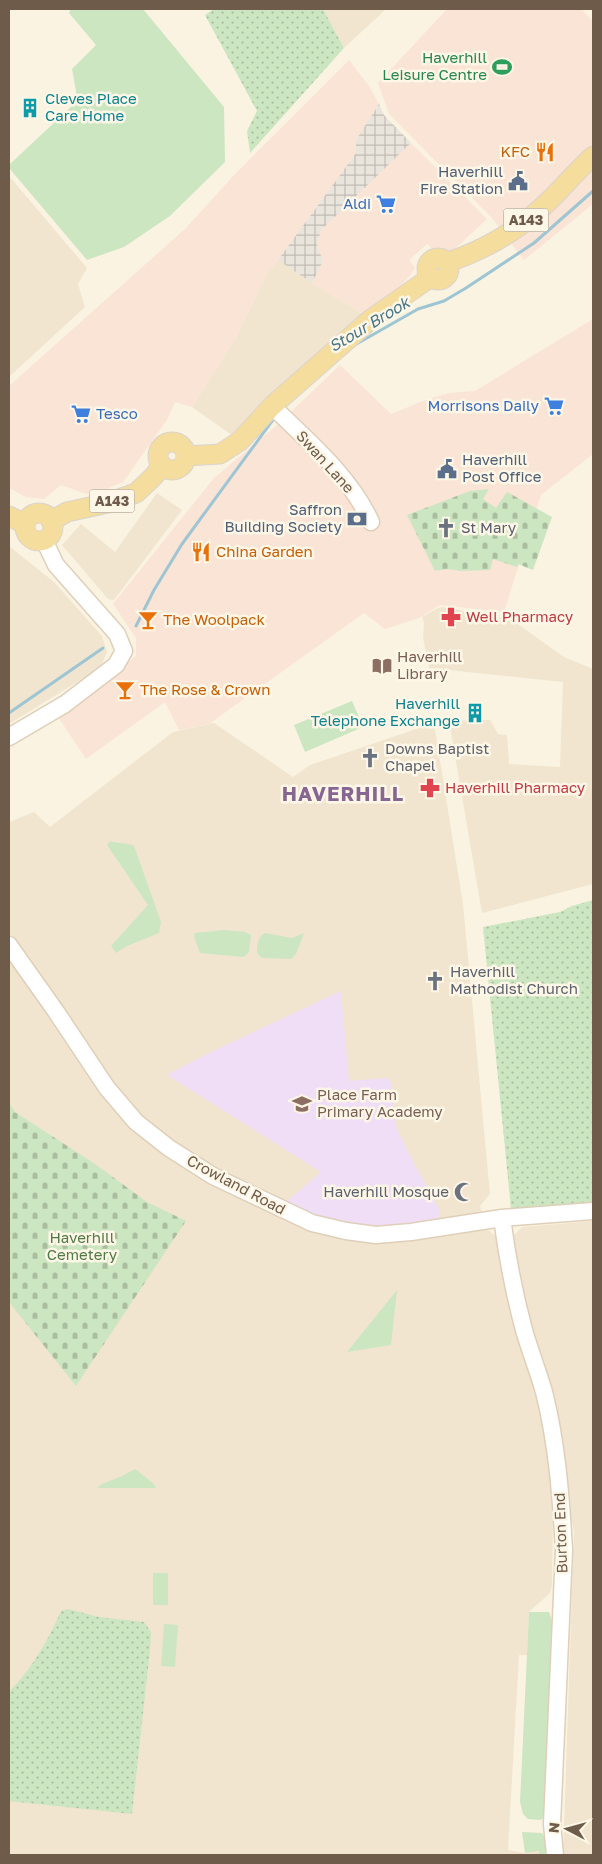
<svg xmlns="http://www.w3.org/2000/svg" width="602" height="1864" viewBox="0 0 602 1864" font-family="'Golos Text',sans-serif">
<style>
.residential{fill:#f1e5d0}
.commercial{fill:#fae4d5}
.industrial{fill:url(#industrial-grid)}
.education{fill:#f0def6}
.green{fill:#cce6c1}
.cemetery{fill:url(#cemetery-stones)}
.park{fill:url(#park-dots)}
.lines{fill:none;stroke-linecap:round;stroke-linejoin:round}
.stream{stroke:#9ec5d3;stroke-width:3}
.secondary-casing{stroke:#dfcfb9;stroke-width:19}
.primary-casing{stroke:#dad4d0;stroke-width:21}
.secondary{stroke:#fff;stroke-width:16}
.primary{stroke:#f5dd9d;stroke-width:19}
.labels{text-anchor:middle;stroke-width:5;stroke-linejoin:round;paint-order:stroke}
.shield{fill:#fef7e7;stroke:#9a8a79;stroke-width:1}
.shield-label{font-size:14px;font-weight:bold;fill:#6f5b4a}
.leisure-label{font-size:15px;fill:#27864d;stroke:#fef7e7;text-anchor:end}
.culture-label{font-size:15px;fill:#0d838f;stroke:#fef7e7;text-anchor:start}
.food-label{font-size:15px;fill:#c56008;stroke:#fef7e7;text-anchor:start}
.service-label{font-size:15px;fill:#4e5e75;stroke:#fef7e7;text-anchor:end}
.shop-label{font-size:15px;fill:#366cbe;stroke:#fef7e7;text-anchor:end}
.street-label{font-size:15px;fill:#6f5b4a;stroke:#fef7e7}
.worship-label{font-size:15px;fill:#5b616d;stroke:#fef7e7;text-anchor:start}
.health-label{font-size:15px;fill:#be3a42;stroke:#fef7e7;text-anchor:start}
.education-label{font-size:15px;fill:#785e54;stroke:#fef7e7;text-anchor:start}
.park-label{font-size:15px;fill:#507a46;stroke:#fef7e7}
.water-label{font-size:16px;font-style:italic;fill:#497888;stroke:#fef7e7}
.district-label{font-size:20px;font-weight:bold;letter-spacing:1px;fill:#886692;stroke:#fef7e7}
</style>
<defs>
<pattern id="industrial-grid" width="8" height="8" patternUnits="userSpaceOnUse" patternTransform="scale(1.25)"><rect width="8" height="8" fill="#e9e4dc"/><path d="M0 4h8M4 0v8" fill="none" stroke="#c1bcb4"/></pattern>
<pattern id="cemetery-stones" width="16" height="16" patternUnits="userSpaceOnUse" patternTransform="scale(1.25)"><rect width="16" height="16" fill="#cce6c1"/><path d="M2 7V4a2 2 0 0 1 4 0v3zM10 15v-3a2 2 0 0 1 4 0v3z" fill="#aabd9f"/></pattern>
<pattern id="park-dots" width="8" height="8" patternUnits="userSpaceOnUse" patternTransform="scale(1.25)"><rect width="8" height="8" fill="#cce6c1"/><path d="M2 2h.1M6 6h.1" fill="none" stroke="#aabd9f" stroke-width="1.8" stroke-linecap="round"/></pattern>
</defs>
<rect width="100%" height="100%" fill="#faf3e1"/>
<path class="residential" d="M323 9H386L344 48Z
M9 176 87 268 78 284 85 307 9 377Z
M278 260 312 283 371 319 240 441 192 407 237 336 268 271Z
M157 493 182 510 114 600 108 599 62 545 81 524 115 552Z
M9 546 54 582 102 636 107 652 100 668 9 724Z
M443 607 512 620 564 657 593 669V884L482 913 449 721 490 720 498 734 507 735 509 764 560 767 563 682 429 668 423 638 424 623 422 617 438 608Z
M214 723 293 777 310 765 434 723 463 904 490 1194 480 1206 488 1230 497 1237 539 1397 548 1447 553 1514 552 1585 550 1593 529 1612 527 1655H519L508 1850 525 1853 539 1851V1855H9V822L34 812 50 827 173 732Z
M593 1221V1855H563L574 1532 512 1237 522 1227Z"/>
<path class="commercial" d="M447 9H581L593 21V204L524 260 491 217 389 114 378 83Z
M349 60 369 86 379 104 356 140V153L278 260 268 271 237 336 192 407 175 402 167 420 123 482 99 492 86 494 61 485 44 499 26 497 9 488V386L185 229 235 174Z
M411 143 487 219 448 255 441 248 437 253 427 244 409 260 415 268 412 273 371 319 312 283 323 261 317 245 318 241 321 230Z
M593 319V454L541 495 504 612 440 605 419 618 385 629 364 613 209 724 179 730 165 702 86 759 58 717 136 656V638L113 604 214 478 276 426 340 365 391 414 423 401 449 393 475 391Z"/>
<path class="industrial" d="M379 104 384 115 411 143 321 230 317 245 323 261 312 283 278 260 356 153V140Z"/>
<path class="education" d="M341 991 349 1081 387 1078 391 1082 396 1126 406 1148 440 1211 439 1218 382 1229H359L302 1211 286 1202 321 1172 167 1075 211 1052Z"/>
<path class="green" d="M71 9H143L224 107 225 162 170 216 124 247 87 260 9 168V165L74 104 76 91 72 69 96 45 69 13Z
M352 701 363 727 305 752 294 725Z
M110 841C118 844 127 842 134 846L161 922 159 933 127 946 116 953 111 946 148 905 107 845Z
M224 930 245 932 251 935 249 952 244 957 200 953 194 936 195 933Z
M265 933 292 938 304 933 296 954 291 959 262 958 257 953C257 945 257 938 265 933Z
M397 1290 391 1345 347 1352Z
M135 1469 153 1483 156 1488H97L102 1484 122 1476Z
M153 1573H168V1605H153Z
M529 1612H549L553 1624 546 1814 541 1820 528 1819 523 1814 520 1802Z
M164 1624 178 1625 175 1667 161 1666Z
M522 1832 542 1833 545 1838V1855H539V1851L525 1853Z"/>
<path class="cemetery" d="M489 489 483 499 496 508 507 492 552 517 533 570 518 564 517 567 493 559 490 570 461 571 447 569 435 571 407 515 470 491Z
M9 1103 15 1112 95 1164 147 1202 186 1221 76 1386 9 1302Z"/>
<path class="park" d="M214 9H323L344 48 250 153 247 131 257 111 205 15Z
M593 900V1203L511 1209 483 927 560 912 572 906Z
M68 1609 99 1617 144 1622 151 1632 150 1650 132 1814 9 1801V1692C33 1667 47 1642 61 1611Z"/>
<g class="lines">
<path class="stream" d="M353 346 418 309 444 301 466 288 534 243 593 191
M136 626 154 590 182 544 275 417
M9 713 103 648"/>
<defs>
<path id="secondary" d="M272 406C308 441 350 476 371 522
M9 737 65 704 116 665 124 651 117 634 56 565 44 540
M9 945 57 1013 107 1088 136 1122 169 1148 213 1176 312 1223 346 1231 376 1235 411 1232 502 1218 593 1211
M502 1218C507 1256 514 1293 524 1330 530 1351 538 1371 544 1392 557 1443 561 1497 564 1550L552 1824 555 1855"/>
<path id="primary" d="M427 269a11 11 0 1 1 22 0a11 11 0 1 1-22 0Z
M448 262C480 252 513 233 538 211 558 194 574 173 593 156
M158 456a14 14 0 1 1 28 0a14 14 0 1 1-28 0Z
M186 456 220 454 240 441 272 406 371 319 431 277
M25 527a14 14 0 1 1 28 0a14 14 0 1 1-28 0Z
M9 516 25 524
M51 521 67 512 108 503 136 493 154 476 162 465"/>
</defs>
<use href="#secondary" class="secondary-casing"/>
<use href="#primary" class="primary-casing"/>
<use href="#secondary" class="secondary"/>
<use href="#primary" class="primary"/>
</g>
<defs>
<symbol id="stadium-bare" viewBox="-9 -9 18 18"><path d="M0-5a6.5 5 0 1 0 0 10a6.5 5 0 1 0 0-10ZM-3.5-1.8h7v3.6h-7Z" fill="#2e9e5b" stroke="#fef7e7" stroke-width="2.5" paint-order="stroke"/></symbol>
<symbol id="building-bare" viewBox="-9 -9 18 18"><path d="M-4-6H4V6H1V3H-1V6H-4ZM-2.5-4.3h1.7v1.8h-1.7ZM.8-4.3h1.7v1.8H.8ZM-2.5-1h1.7V.8h-1.7ZM.8-1h1.7V.8H.8Z" fill="#0f9aa8" stroke="#fef7e7" stroke-width="2.5" paint-order="stroke"/></symbol>
<symbol id="restaurant-bare" viewBox="-9 -9 18 18"><path d="M-5-6h1v4h1v-4h1v4h1v-4h1v5L-1.5 .5V6h-2V.5L-5-1ZM5-6V6H3V1.5H1.5Q1.5-4 5-6Z" fill="#e8710a" stroke="#fef7e7" stroke-width="2.5" paint-order="stroke"/></symbol>
<symbol id="civic-bare" viewBox="-9 -9 18 18"><path d="M-.6-6.5H3V-4.5H.6V-3L4-1V1h2V6H-6V1h2V-1L-.6-3ZM-1.2 2.5V6h2.4V2.5Z" fill="#5c6f8a" stroke="#fef7e7" stroke-width="2.5" paint-order="stroke"/></symbol>
<symbol id="supermarket-bare" viewBox="-9 -9 18 18"><path d="M-6-5.5h2.5l.6 2H6L4.5 2H-2.5L-4.4-4H-6ZM-1.5 3.2a1.3 1.3 0 1 0 .1 0ZM3 3.2a1.3 1.3 0 1 0 .1 0Z" fill="#3f7fe0" stroke="#fef7e7" stroke-width="2.5" paint-order="stroke"/></symbol>
<symbol id="bank-bare" viewBox="-9 -9 18 18"><path d="M-6-4H6V4H-6ZM0-2.3a2.3 2.3 0 1 0 0 4.6a2.3 2.3 0 1 0 0-4.6Z" fill="#5c6f8a" stroke="#fef7e7" stroke-width="2.5" paint-order="stroke"/></symbol>
<symbol id="church-bare" viewBox="-9 -9 18 18"><path d="M-1.2-6h2.4v3.5h3.3v2.4h-3.3V6h-2.4V-.1h-3.3v-2.4h3.3Z" fill="#6b7280" stroke="#fef7e7" stroke-width="2.5" paint-order="stroke"/></symbol>
<symbol id="pharmacy-bare" viewBox="-9 -9 18 18"><path d="M-2-6h4v4h4v4h-4v4h-4v-4h-4v-4h4Z" fill="#e0444e" stroke="#fef7e7" stroke-width="2.5" paint-order="stroke"/></symbol>
<symbol id="bar-bare" viewBox="-9 -9 18 18"><path d="M-6-5H6L.8 .8V4.5H3.5V6h-7V4.5H-.8V.8Z" fill="#e8710a" stroke="#fef7e7" stroke-width="2.5" paint-order="stroke"/></symbol>
<symbol id="library-bare" viewBox="-9 -9 18 18"><path d="M-6-4Q-3-5.5-.7-3.5V5Q-3 3-6 4ZM6-4Q3-5.5 .7-3.5V5Q3 3 6 4Z" fill="#8d6e63" stroke="#fef7e7" stroke-width="2.5" paint-order="stroke"/></symbol>
<symbol id="school-bare" viewBox="-9 -9 18 18"><path d="M0-5L7-2L0 1L-7-2ZM-4 1L0 2.5L4 1V4Q0 6-4 4Z" fill="#8d6e63" stroke="#fef7e7" stroke-width="2.5" paint-order="stroke"/></symbol>
<symbol id="mosque-bare" viewBox="-9 -9 18 18"><path d="M3.5-4.9A6 6 0 1 0 3.5 4.9A5 5 0 1 1 3.5-4.9Z" fill="#6b7280" stroke="#fef7e7" stroke-width="2.5" paint-order="stroke"/></symbol>
</defs>
<g fill-rule="evenodd">
<use href="#stadium-bare" x="488" y="53" width="28" height="28"/>
<use href="#building-bare" x="16" y="94" width="28" height="28"/>
<use href="#restaurant-bare" x="531" y="138" width="28" height="28"/>
<use href="#civic-bare" x="504" y="167" width="28" height="28"/>
<use href="#supermarket-bare" x="372" y="190" width="28" height="28"/>
<use href="#supermarket-bare" x="540" y="392" width="28" height="28"/>
<use href="#supermarket-bare" x="67" y="400" width="28" height="28"/>
<use href="#civic-bare" x="433" y="455" width="28" height="28"/>
<use href="#bank-bare" x="343" y="505" width="28" height="28"/>
<use href="#church-bare" x="432" y="514" width="28" height="28"/>
<use href="#restaurant-bare" x="187" y="538" width="28" height="28"/>
<use href="#pharmacy-bare" x="437" y="603" width="28" height="28"/>
<use href="#bar-bare" x="134" y="606" width="28" height="28"/>
<use href="#library-bare" x="368" y="652" width="28" height="28"/>
<use href="#bar-bare" x="111" y="676" width="28" height="28"/>
<use href="#building-bare" x="461" y="699" width="28" height="28"/>
<use href="#church-bare" x="356" y="744" width="28" height="28"/>
<use href="#pharmacy-bare" x="416" y="774" width="28" height="28"/>
<use href="#church-bare" x="421" y="967" width="28" height="28"/>
<use href="#school-bare" x="288" y="1090" width="28" height="28"/>
<use href="#mosque-bare" x="450" y="1178" width="28" height="28"/>
</g>
<g class="labels">
<g class="shield">
<rect x="503.5" y="208.5" width="45" height="23" rx="4"/>
<rect x="89.5" y="489.5" width="45" height="23" rx="4"/>
</g>
<g class="shield-label">
<text x="526" y="225">A143</text>
<text x="112" y="506">A143</text>
</g>
<g class="leisure-label">
<text x="487" y="63">Haverhill<tspan x="487" dy="17">Leisure Centre</tspan></text>
</g>
<g class="culture-label">
<text x="45" y="104">Cleves Place<tspan x="45" dy="17">Care Home</tspan></text>
<text x="460" y="709" text-anchor="end">Haverhill<tspan x="460" dy="17">Telephone Exchange</tspan></text>
</g>
<g class="food-label">
<text x="530" y="157" text-anchor="end">KFC</text>
<text x="216" y="557">China Garden</text>
<text x="163" y="625">The Woolpack</text>
<text x="140" y="695">The Rose &amp; Crown</text>
</g>
<g class="service-label">
<text x="503" y="177">Haverhill<tspan x="503" dy="17">Fire Station</tspan></text>
<text x="462" y="465" text-anchor="start">Haverhill<tspan x="462" dy="17">Post Office</tspan></text>
<text x="342" y="515">Saffron<tspan x="342" dy="17">Building Society</tspan></text>
</g>
<g class="shop-label">
<text x="371" y="209">Aldi</text>
<text x="539" y="411">Morrisons Daily</text>
<text x="96" y="419" text-anchor="start">Tesco</text>
</g>
<g class="street-label">
<text transform="translate(325 462) rotate(48)" y="5">Swan Lane</text>
<text transform="translate(236 1185) rotate(28)" y="5">Crowland Road</text>
<text transform="translate(561 1533) rotate(-92)" y="5">Burton End</text>
</g>
<g class="worship-label">
<text x="461" y="533">St Mary</text>
<text x="385" y="754">Downs Baptist<tspan x="385" dy="17">Chapel</tspan></text>
<text x="450" y="977">Haverhill<tspan x="450" dy="17">Mathodist Church</tspan></text>
<text x="449" y="1197" text-anchor="end">Haverhill Mosque</text>
</g>
<g class="health-label">
<text x="466" y="622">Well Pharmacy</text>
<text x="445" y="793">Haverhill Pharmacy</text>
</g>
<g class="education-label">
<text x="397" y="662">Haverhill<tspan x="397" dy="17">Library</tspan></text>
<text x="317" y="1100">Place Farm<tspan x="317" dy="17">Primary Academy</tspan></text>
</g>
<g class="park-label">
<text x="82" y="1243">Haverhill<tspan x="82" dy="17">Cemetery</tspan></text>
</g>
<g class="water-label">
<text transform="translate(369 324) rotate(-31)" y="6">Stour Brook</text>
</g>
<g class="district-label">
<text x="343" y="801">HAVERHILL</text>
</g>
</g>
<rect width="602" height="1864" fill="none" stroke="#6f5b4a" stroke-width="20"/>
<g transform="translate(567 1829) rotate(276)" stroke="#fef7e7" stroke-width="4" paint-order="stroke">
<path d="M0-4L9 19L0 12L-9 19Z" fill="#6f5b4a"/>
<text y="-8" font-size="14" font-weight="bold" text-anchor="middle" fill="#6f5b4a">N</text>
</g>
</svg>
